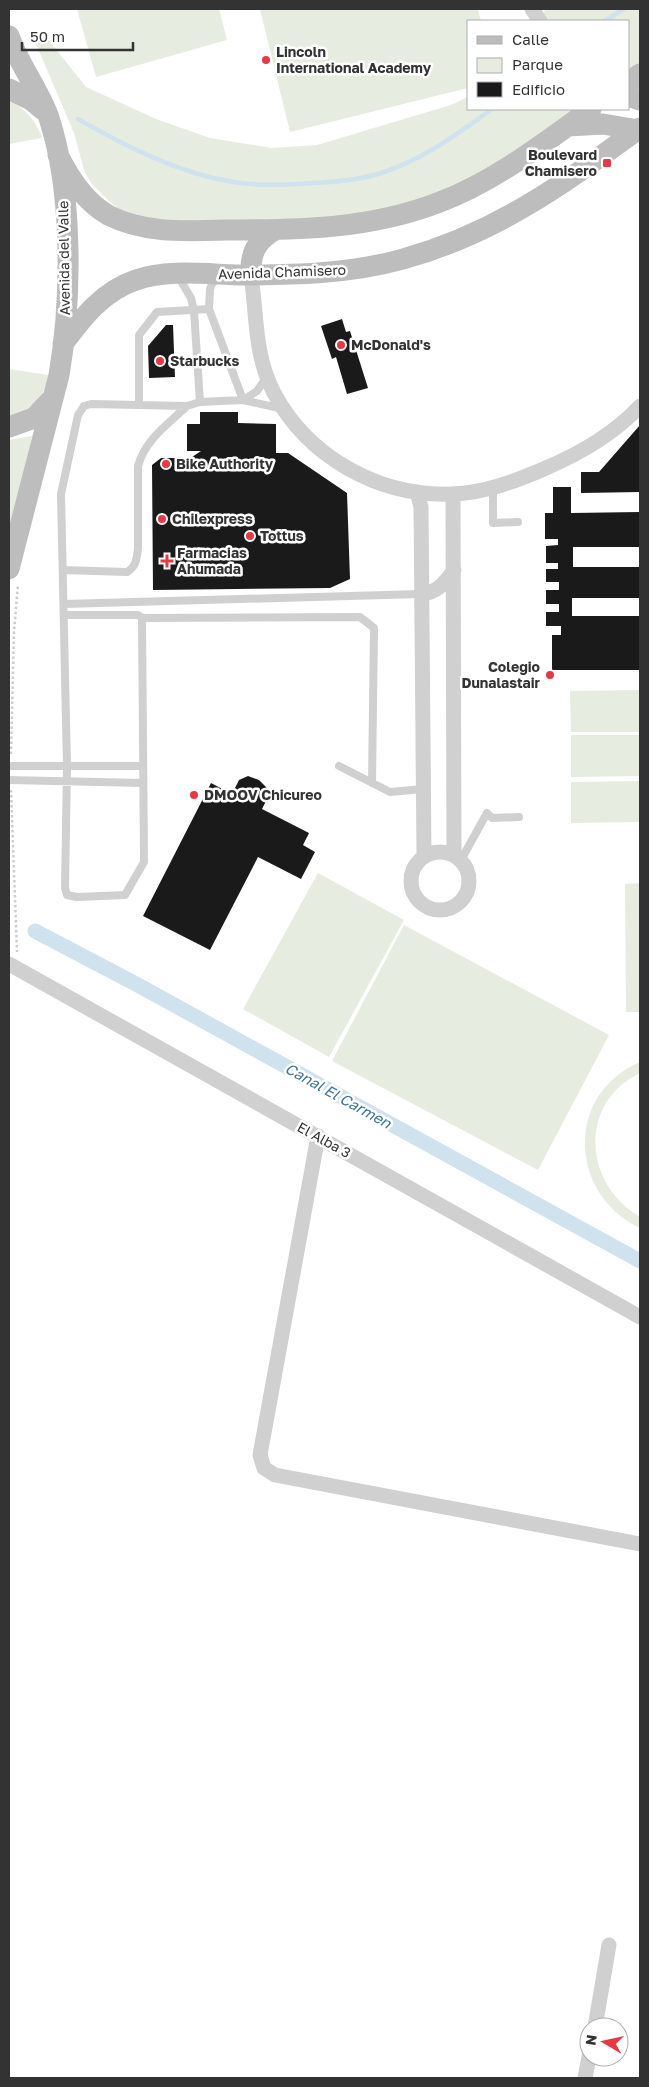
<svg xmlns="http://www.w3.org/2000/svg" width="649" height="2087" viewBox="0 0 649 2087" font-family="'Golos Text',sans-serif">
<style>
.green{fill:#e6ecdf}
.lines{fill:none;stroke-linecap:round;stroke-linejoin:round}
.stream{stroke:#cfe2ee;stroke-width:4.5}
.canal{stroke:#cfe2ee;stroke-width:15}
.building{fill:#1a1a1a}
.path{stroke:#cdcdcd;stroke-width:2.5;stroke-dasharray:2.5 2.5;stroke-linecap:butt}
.lane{stroke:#d0d0d0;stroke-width:8}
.street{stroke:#d0d0d0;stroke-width:15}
.secondary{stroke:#bdbdbd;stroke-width:21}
.poi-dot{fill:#e63946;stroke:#fff;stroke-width:2}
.labels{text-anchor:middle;stroke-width:5;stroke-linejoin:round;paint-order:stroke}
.poi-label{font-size:14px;font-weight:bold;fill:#333;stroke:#fff;text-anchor:start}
.street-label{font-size:14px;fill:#333;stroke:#fff}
.water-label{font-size:15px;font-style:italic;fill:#3f7597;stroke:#fff}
</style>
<rect width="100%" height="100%" fill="#fff"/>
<path class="green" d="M77 9H219L227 40 96 77Z
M260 9H478L481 21H468V88L290 132Z
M545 9H640V64L628 73V21H542Z
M30 30 43 33 86 87 156 119 210 138 272 148 317 145 451 105 468 97V109H577L502 161 432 197 353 218 172 224 122 211 110 202 92 184 85 173 74 133Z
M9 100C25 109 36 120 42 138L9 144Z
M9 369 48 375C44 401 32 410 9 418Z
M32 436 9 544V440Z
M640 690V732H571L570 691Z
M571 735H640V776L571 777Z
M640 781V822L571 823V782Z
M318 873 404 920 329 1057 243 1009Z
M640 883V1012H626L625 884Z
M404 925 609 1035 538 1170 332 1061Z
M640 1062V1073C578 1103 583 1184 640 1217V1228C569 1194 564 1095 640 1062Z"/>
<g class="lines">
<path class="stream" d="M604 21 624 9
M78 119C127 147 184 176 241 183 265 186 289 185 313 183 335 182 359 180 381 173 423 160 457 134 492 109"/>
<path class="canal" d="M35 931 136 984 640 1261"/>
</g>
<path class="building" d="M342 319 346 332 350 331 368 388 347 394 336 357 332 359 321 326Z
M166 325H173L175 377 149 378 148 346Z
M200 412H238V423L276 424V453H288L347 493 350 579 330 588 153 590 152 465 161 458H175L180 465 201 451H187V424H200Z
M640 425V492L581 493V472H599Z
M553 487H571V513L640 512V547H573V567H640V598H572V616H640V670H552V635H561V626H546V612H559V604H546V590H559V582H546V569H558V563H546V546L558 545V539H545V513H553Z
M248 776 259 780 267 788 268 797 262 809 309 833 303 845 315 852 301 879 258 857 210 950 143 916 211 783 232 794 239 780Z"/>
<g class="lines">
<path class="path" d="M11 754 14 631 18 585
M11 790 17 952"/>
<path class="lane" d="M178 276 191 298 194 311 200 402
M215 277 210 289 209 309 243 400
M243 400 257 391 266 378
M139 405V335L157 312 209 309
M493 488V523L518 522
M63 570 127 572C136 567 137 558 138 548V466C145 440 168 424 187 406
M64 604 421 594
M65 615H138L142 618 144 862 125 895 77 897 67 895 65 888 67 766 61 494 78 415 84 406 91 404 187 406 200 402 243 400 283 409
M142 618 360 617 374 628 372 783
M9 766H143
M339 766 390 792 423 789
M9 780 143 783
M461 860 487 813 492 818 519 817"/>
<path class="street" d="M532 9 540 21
M251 275C257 315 254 355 274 393 308 457 379 497 452 494 485 493 516 481 546 468 581 453 614 434 640 406
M417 492 421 507 424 857
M453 494 454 855
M421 594C437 593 445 583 454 570
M411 881a29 29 0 1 1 58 0a29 29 0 1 1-58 0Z
M9 964 640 1317
M318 1136 260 1455 264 1468 275 1475 640 1544
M595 2027 609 1945
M585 2078 589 2057"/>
<path class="secondary" d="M9 36C19 65 40 91 49 118 73 191 72 299 59 375L9 569
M628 83 640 74
M9 89 31 100 43 110
M628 96 640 100
M568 126 603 124 638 130
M58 155C70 178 84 201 108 215 145 234 187 231 227 230 300 230 371 229 440 202 495 181 544 143 591 109
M251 275C250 253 256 241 275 230
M63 344C83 317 103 291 136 280 167 269 205 274 238 275 293 275 350 274 403 259 497 233 563 184 640 128
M9 427 34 418 51 400"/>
</g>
<g class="poi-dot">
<circle cx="266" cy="60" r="5"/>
<rect x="602" y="158" width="10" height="10" rx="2.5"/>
<circle cx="341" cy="345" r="5"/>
<circle cx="160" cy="361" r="5"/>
<circle cx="166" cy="464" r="5"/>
<circle cx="162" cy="519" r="5"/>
<circle cx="250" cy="536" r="5"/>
<path d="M164.5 553.5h5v5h5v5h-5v5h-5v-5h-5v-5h5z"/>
<circle cx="550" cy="675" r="5"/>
<circle cx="194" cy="795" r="5"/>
</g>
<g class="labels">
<g class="poi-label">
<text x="276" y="57">Lincoln<tspan x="276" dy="16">International Academy</tspan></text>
<text x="597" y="160" text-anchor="end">Boulevard<tspan x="597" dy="16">Chamisero</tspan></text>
<text x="351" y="350">McDonald's</text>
<text x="170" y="366">Starbucks</text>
<text x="176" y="469">Bike Authority</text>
<text x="172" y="524">Chilexpress</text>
<text x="260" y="541">Tottus</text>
<text x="177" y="558">Farmacias<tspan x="177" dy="16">Ahumada</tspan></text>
<text x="540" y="672" text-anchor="end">Colegio<tspan x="540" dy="16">Dunalastair</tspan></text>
<text x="204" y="800">DMOOV Chicureo</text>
</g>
<g class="street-label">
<text transform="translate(64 258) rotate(-91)" y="5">Avenida del Valle</text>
<text transform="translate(282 272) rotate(-2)" y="5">Avenida Chamisero</text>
<text transform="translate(324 1140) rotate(29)" y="5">El Alba 3</text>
</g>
<g class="water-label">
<text transform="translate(338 1096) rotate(29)" y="5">Canal El Carmen</text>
</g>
</g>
<rect width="649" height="2087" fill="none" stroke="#333333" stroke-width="20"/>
<rect x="467" y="20" width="162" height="90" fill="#ffffff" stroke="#adadad"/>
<rect x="477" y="36" width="25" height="8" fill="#bdbdbd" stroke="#adadad"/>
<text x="512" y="45" font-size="15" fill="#333333">Calle</text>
<rect x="477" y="58" width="25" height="15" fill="#e6ecdf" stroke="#adadad"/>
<text x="512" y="70" font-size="15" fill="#333333">Parque</text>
<rect x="477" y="82" width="25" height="15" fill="#1a1a1a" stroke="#adadad"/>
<text x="512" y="95" font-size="15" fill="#333333">Edificio</text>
<g transform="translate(604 2042) rotate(279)"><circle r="24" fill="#ffffff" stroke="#adadad"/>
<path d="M0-4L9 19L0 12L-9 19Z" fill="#e63946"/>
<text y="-8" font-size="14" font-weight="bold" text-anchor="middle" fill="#333333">N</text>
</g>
<path d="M22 42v8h111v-8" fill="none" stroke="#333333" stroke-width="2.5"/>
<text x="30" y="42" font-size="15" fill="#333333" stroke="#ffffff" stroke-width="4" paint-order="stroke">50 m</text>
</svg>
